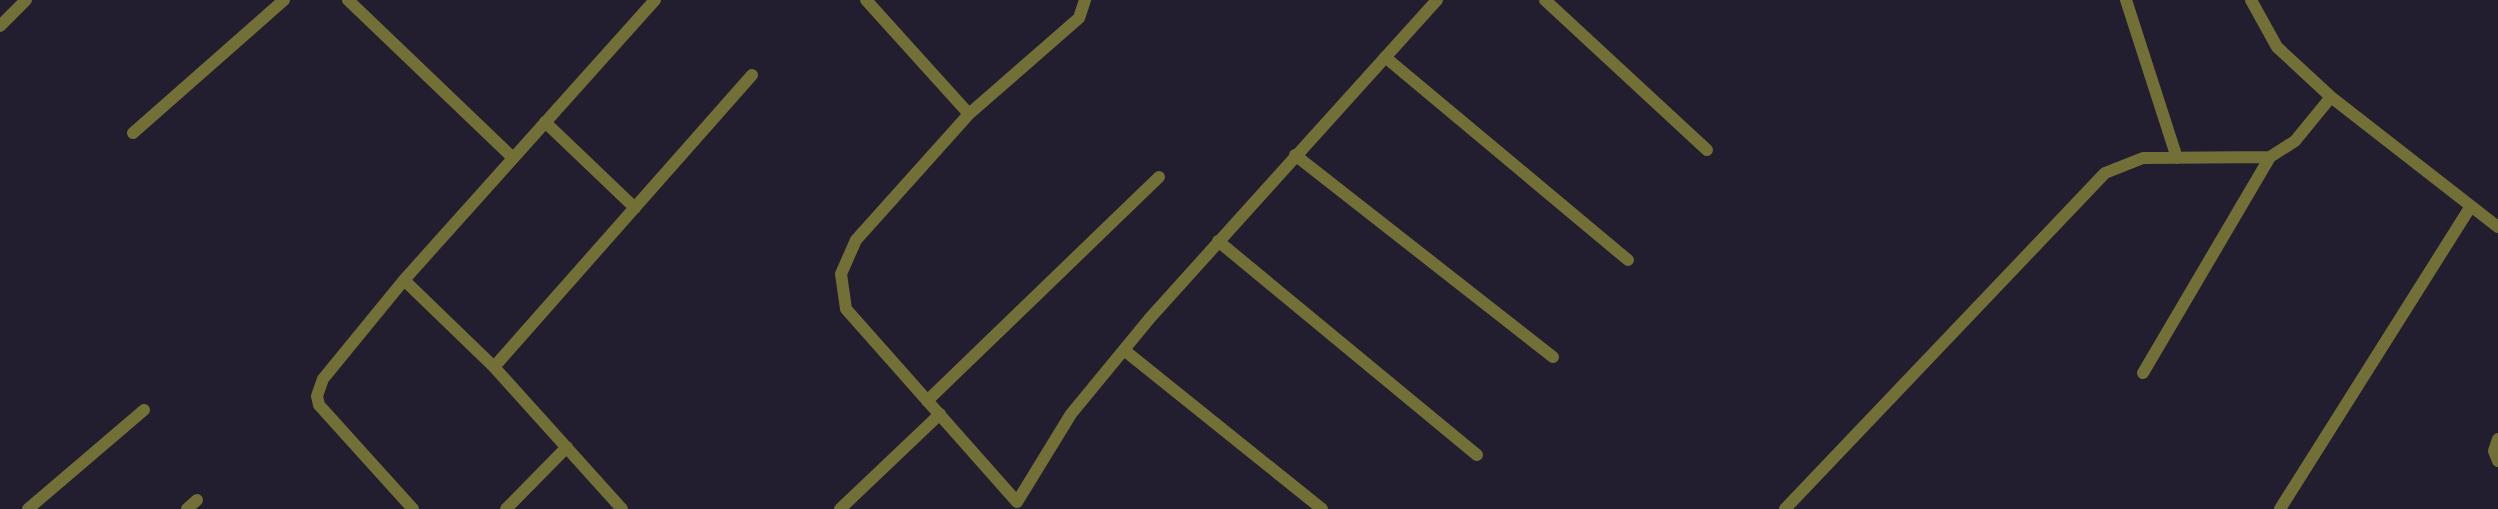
<svg xmlns="http://www.w3.org/2000/svg" width="2498" height="509" viewBox="0 0 2498 509" font-family="'Public Sans',sans-serif">
<style>
.lines{fill:none;stroke-linecap:round;stroke-linejoin:round}
.minor{stroke:#726f37;stroke-width:12}
</style>
<rect width="100%" height="100%" fill="#221d2f"/>
<g class="lines">
<path class="minor" d="M348 0 513 158
M866 0 969 114
M1085 0 1079 18 969 114 856 240 841 274 846 309 1017 502 1071 414 1150 318 1437 0
M1545 0 1707 150
M2126 0 2177 158
M2251 0 2277 47 2331 97 2498 227
M0 26 26 0
M1385 57 1628 260
M545 122 635 208
M133 133 284 0
M1295 155 1553 357
M1218 241 1477 455
M404 280 323 379 317 396 319 405 413 509
M1124 350 1322 509
M494 367 404 280 655 0
M2143 373 2270 157
M927 401 1159 177
M2498 439 2494 451 2498 461
M28 509 144 410
M187 509 197 500
M506 509 567 447
M622 509 494 367 752 75
M840 509 940 414
M1785 509 2105 173 2143 158 2270 157 2295 141 2331 97
M2280 509 2471 206"/>
</g>
</svg>
